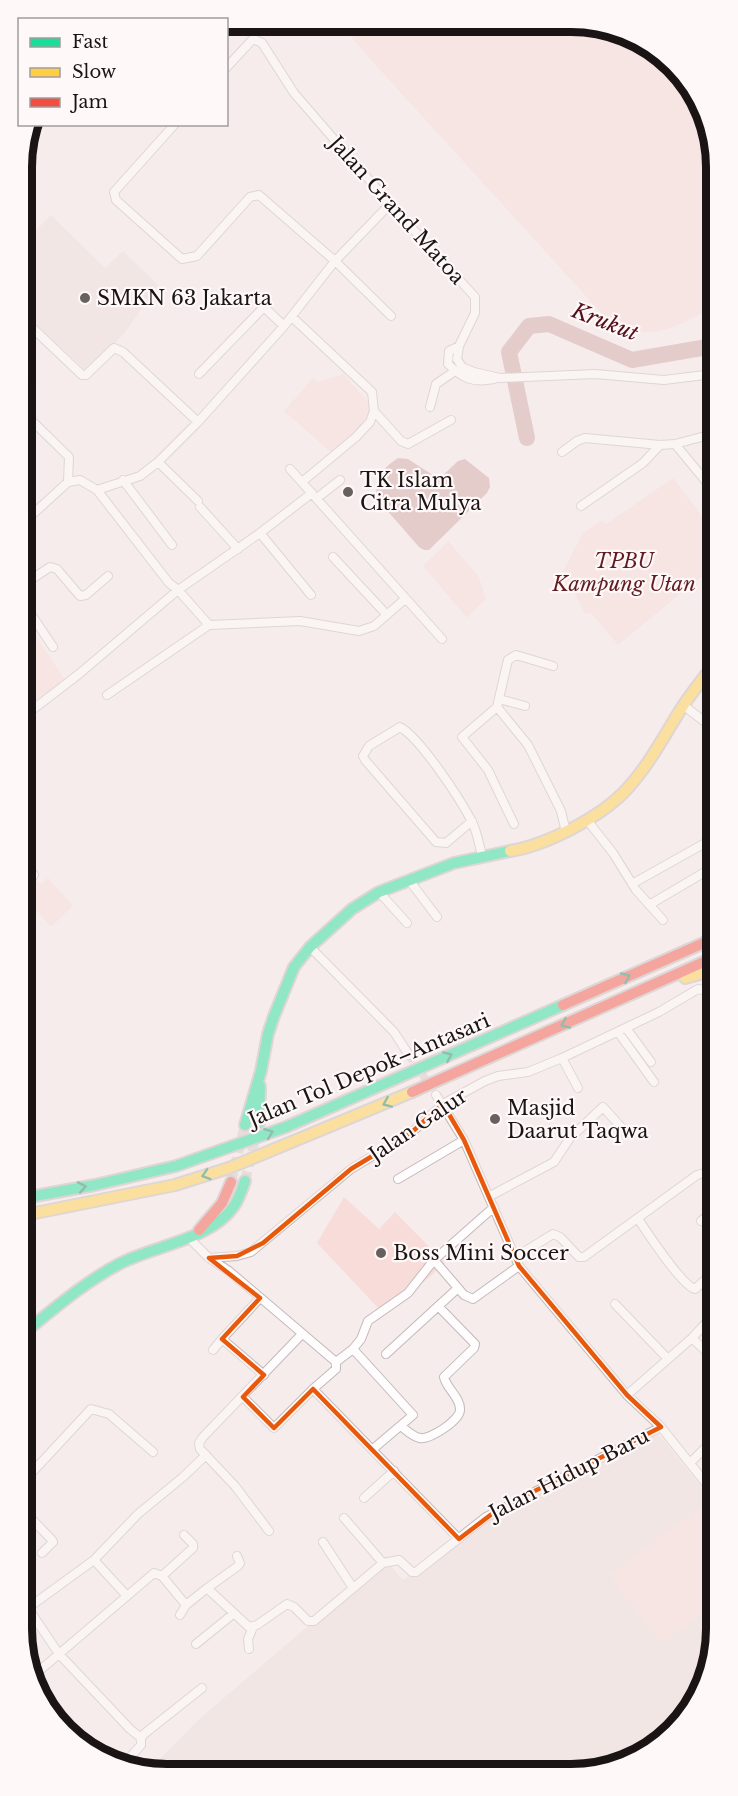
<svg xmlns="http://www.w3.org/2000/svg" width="738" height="1796" viewBox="0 0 738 1796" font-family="'Libre Baskerville',serif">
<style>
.built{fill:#eedddc}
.green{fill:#f7dcda}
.water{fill:#cfa5a5}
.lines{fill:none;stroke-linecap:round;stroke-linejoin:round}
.river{stroke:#cfa5a5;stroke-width:16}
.street-tunnel{stroke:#d4cccb;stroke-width:8;stroke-dasharray:8 4;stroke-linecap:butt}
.secondary-tunnel{stroke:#d4cccb;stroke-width:10;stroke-dasharray:10 5;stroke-linecap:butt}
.street-casing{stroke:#c2baba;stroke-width:10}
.fast-casing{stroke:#c2baba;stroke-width:14}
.slow-casing{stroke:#c2baba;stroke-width:14}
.jam-casing{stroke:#c2baba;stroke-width:14}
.street{stroke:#fefcfc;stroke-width:8}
.fast{stroke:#16e098;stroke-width:10}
.slow{stroke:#ffcf43;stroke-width:10}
.jam{stroke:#f24e42;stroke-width:10}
.oneway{stroke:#18855d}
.marked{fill:none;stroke:#e8590c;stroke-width:4.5;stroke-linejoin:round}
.poi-dot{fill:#67605f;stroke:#fff8f8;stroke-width:2}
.labels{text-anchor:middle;stroke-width:4.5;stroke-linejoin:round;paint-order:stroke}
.street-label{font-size:20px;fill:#1a1514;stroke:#fff8f8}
.poi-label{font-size:20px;fill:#1a1514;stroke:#fff8f8;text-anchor:start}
.park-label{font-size:20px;font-style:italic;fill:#611c22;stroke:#fff8f8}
.water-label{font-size:21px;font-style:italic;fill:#551119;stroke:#fff8f8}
.rim{fill:none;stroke:#1a1514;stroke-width:8}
</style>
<rect width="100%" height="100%" fill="#f5eceb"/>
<path class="built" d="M51 215 105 268 123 251 158 285 124 334 85 370 22 312V244Z
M653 1433 662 1438 716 1505 717 1639 687 1718 652 1751 609 1770 147 1772 197 1721 376 1568 391 1566 403 1580 506 1506 614 1451 633 1448Z"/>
<path class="green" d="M339 22 600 24 674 63 712 129 713 307C670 330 649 345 604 316L369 58Z
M344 374 378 414 333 454 284 411 313 378 319 382Z
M673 478 713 530V567L618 645 591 613 585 614 563 571 583 533 602 520 606 524Z
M448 541 479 577 486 599 467 618 423 566Z
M23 617 65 680 31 703 23 691Z
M48 878 73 906 51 927 24 897V892L36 880 41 884Z
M344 1197 379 1229 395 1212 445 1263 425 1281 381 1311 317 1243Z
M705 1503 716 1515 717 1603 662 1644 610 1575Z"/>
<path class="water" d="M398 458 408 459 439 479 458 461 465 459 489 478 490 487 487 493 429 550H424L419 547 378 500C372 483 382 468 398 458Z"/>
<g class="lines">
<path class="river" d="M527 438 509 352 529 326 549 324 632 360 713 346"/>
<path class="street-tunnel" d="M409 1055 430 1086"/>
<path class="secondary-tunnel" d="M245 1181 259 1123
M231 1182 245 1125"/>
<defs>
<path id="street" d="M226 68 253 39 262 43 294 93 390 204 475 297V313L459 346 457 359 462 367 474 372 500 378 595 374 664 380 713 374
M175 124 114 192 116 200 182 259 197 256 250 197 259 195 335 261 391 316
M292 317 372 392 374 411 370 422 356 437 302 482
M22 318 82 375H86L114 348 123 352 198 422
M459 346 449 351 448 364C463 379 473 383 494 379
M199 374 261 310 265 308 284 326
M430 407 436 384 455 371
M22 411 69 457 68 482
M374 411 401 441 408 444 451 420
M675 444 713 490
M562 452 577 441 585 438 660 445 675 444 713 434
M158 462 198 501
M290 469 442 639
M123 480 172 545
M97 490 169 583 178 590 209 625 107 695
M317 498 340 480
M581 506 643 463 660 445
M200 507 238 549
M22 524 68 482 80 480 97 490 140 476 158 462 198 422 284 326 335 261 390 204
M260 533 311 595
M333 557 387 615
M712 577 713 579
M23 585 50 567 57 569 80 596 86 595 108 576
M23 602 53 647
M209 625 300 621 359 631 374 626 405 599
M499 699 525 706
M683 705 714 729
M497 707 528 745 561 811 566 832
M23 717 79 674 178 590 260 533 312 493
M587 820 613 853 636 890 663 920
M472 821 446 843 436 842 365 760 363 756 369 746 400 727C420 738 459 797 471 820 477 830 479 844 482 856
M514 824 488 770 462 737 497 707 508 660 516 655 553 666
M23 863 34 875 24 888
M409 880 437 917
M632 884 714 838
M379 892 407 923
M649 905 710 869
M310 947 394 1032 409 1055
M626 1028 651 1062
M618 1032 654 1082
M562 1058 578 1088
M713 1072 715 1071
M436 1095 464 1140 519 1266 627 1395 661 1427 716 1496
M398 1179 464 1140
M490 1196 554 1162 570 1138 603 1107 621 1127
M638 1219C648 1233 681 1285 695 1289L716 1270
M701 1221 706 1217 715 1227
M189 1238 209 1258 229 1271 336 1362V1369L313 1389 459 1539
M516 1257 553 1234 560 1237 579 1257H584L697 1175 715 1170
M209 1258 237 1256 251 1252 351 1169 412 1132 443 1104 485 1081 498 1076 528 1072 562 1058 659 1012 698 989 709 991 715 997
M434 1260 464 1295 473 1299 519 1266
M260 1298 222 1339 264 1375
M615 1304 668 1359
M692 1338 716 1361
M353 1349 413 1415 373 1449
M213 1350 222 1339
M386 1354 458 1288
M336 1362 353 1349 361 1339 368 1321 408 1293 434 1260 494 1207
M627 1395 692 1338 716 1312
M243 1397 274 1428 313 1389
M401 1426C406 1430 413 1437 420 1438 430 1440 460 1420 460 1410 461 1398 446 1388 444 1377L474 1348 475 1344 438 1306
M690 1463 716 1437
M25 1480 91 1409 109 1414 153 1452
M364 1498 394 1471
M25 1512 52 1540 53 1542 42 1553
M344 1518 383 1563
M269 1531 235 1486 200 1449 199 1443 203 1437 302 1334
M323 1542 353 1588
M94 1560 127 1596
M162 1576 193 1548V1544L184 1535
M206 1589 238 1566 240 1563 237 1556
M180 1615 186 1605
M196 1644 233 1614
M249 1649 248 1639 253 1627
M32 1677 154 1573 162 1576 186 1605 206 1589 209 1590 249 1627 257 1625 287 1604 294 1607 308 1621H314L383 1563 399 1560 412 1572H416L486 1517 661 1427
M141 1738 130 1729 59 1654 28 1608 94 1560 138 1514 183 1477 206 1455
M124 1764 141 1745V1738L144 1734 202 1688"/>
<path id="fast" d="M259 1123 260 1086
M245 1125 261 1071 268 1034 274 1016 294 967 310 947 352 909 379 892 454 863 510 851
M24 1198 95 1185 176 1166 286 1127 563 1005
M25 1332C55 1308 85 1282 119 1264 153 1246 211 1240 234 1206 239 1199 242 1190 245 1181"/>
<path id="slow" d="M510 851C547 845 601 817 627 789 649 765 664 736 681 709 691 693 703 679 714 664
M685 978 715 970
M25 1215 175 1185 229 1168 412 1092"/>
<path id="jam" d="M563 1005 715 938
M412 1092 715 957
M199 1230 222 1203 231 1182"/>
</defs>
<use href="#street" class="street-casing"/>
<use href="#fast" class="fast-casing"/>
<use href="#slow" class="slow-casing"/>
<use href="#jam" class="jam-casing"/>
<use href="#street" class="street"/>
<use href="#fast" class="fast"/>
<use href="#slow" class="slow"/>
<use href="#jam" class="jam"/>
</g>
<defs><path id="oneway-chevron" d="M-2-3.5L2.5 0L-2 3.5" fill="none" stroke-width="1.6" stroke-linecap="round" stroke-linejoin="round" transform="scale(1.5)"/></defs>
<g class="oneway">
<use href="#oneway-chevron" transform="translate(626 977) rotate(-24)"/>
<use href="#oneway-chevron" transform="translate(565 1024) rotate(156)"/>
<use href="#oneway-chevron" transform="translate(448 1056) rotate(-24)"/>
<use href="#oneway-chevron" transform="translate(387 1103) rotate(157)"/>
<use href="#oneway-chevron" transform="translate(269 1133) rotate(-21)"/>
<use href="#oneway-chevron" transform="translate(206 1175) rotate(162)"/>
<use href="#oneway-chevron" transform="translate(82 1187) rotate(-10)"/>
</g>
<path d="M0 0H738V1796H0ZM443 1104 464 1140 519 1266 627 1395 661 1427 497 1510 459 1539 313 1389 274 1428 243 1397 264 1375 222 1339 260 1298 209 1258 237 1256 263 1243 351 1169 412 1132Z" fill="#f5eceb" fill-opacity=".55" fill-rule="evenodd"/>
<path class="marked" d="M443 1104 464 1140 519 1266 627 1395 661 1427 497 1510 459 1539 313 1389 274 1428 243 1397 264 1375 222 1339 260 1298 209 1258 237 1256 263 1243 351 1169 412 1132Z"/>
<g class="poi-dot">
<circle cx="85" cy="298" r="6"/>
<circle cx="348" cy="492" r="6"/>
<circle cx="495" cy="1119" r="6"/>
<circle cx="381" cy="1253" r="6"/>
</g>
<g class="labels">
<g class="street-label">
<text transform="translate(397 210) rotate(48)" y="7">Jalan Grand Matoa</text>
<text transform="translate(369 1070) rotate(-23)" y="7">Jalan Tol Depok–Antasari</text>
<text transform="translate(418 1125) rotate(-34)" y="7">Jalan Galur</text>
<text transform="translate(569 1474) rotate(-27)" y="7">Jalan Hidup Baru</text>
</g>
<g class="poi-label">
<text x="97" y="305">SMKN 63 Jakarta</text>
<text x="360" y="487">TK Islam<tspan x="360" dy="23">Citra Mulya</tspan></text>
<text x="507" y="1115">Masjid<tspan x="507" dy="23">Daarut Taqwa</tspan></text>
<text x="393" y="1260">Boss Mini Soccer</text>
</g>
<g class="park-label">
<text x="624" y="568">TPBU<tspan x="624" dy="23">Kampung Utan</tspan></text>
</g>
<g class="water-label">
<text transform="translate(605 322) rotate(21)" y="7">Krukut</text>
</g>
</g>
<path d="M0 0H738V1796H0ZM167 32H571A135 135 0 0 1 706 167V1629A135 135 0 0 1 571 1764H167A135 135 0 0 1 32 1629V167A135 135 0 0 1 167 32Z" fill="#fff8f8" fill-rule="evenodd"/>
<path class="rim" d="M167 32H571A135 135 0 0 1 706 167V1629A135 135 0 0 1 571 1764H167A135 135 0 0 1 32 1629V167A135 135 0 0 1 167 32Z"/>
<rect x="18" y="18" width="210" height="108" fill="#fff8f8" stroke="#a39d9d" stroke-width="1.5"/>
<rect x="30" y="38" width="30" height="9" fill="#16e098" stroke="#a39d9d" stroke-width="1.5"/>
<text x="72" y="48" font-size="18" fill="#1a1514">Fast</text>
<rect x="30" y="68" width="30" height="9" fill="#ffcf43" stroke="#a39d9d" stroke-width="1.5"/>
<text x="72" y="78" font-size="18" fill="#1a1514">Slow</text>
<rect x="30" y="98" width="30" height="9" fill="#f24e42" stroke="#a39d9d" stroke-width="1.5"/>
<text x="72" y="108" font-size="18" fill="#1a1514">Jam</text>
</svg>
